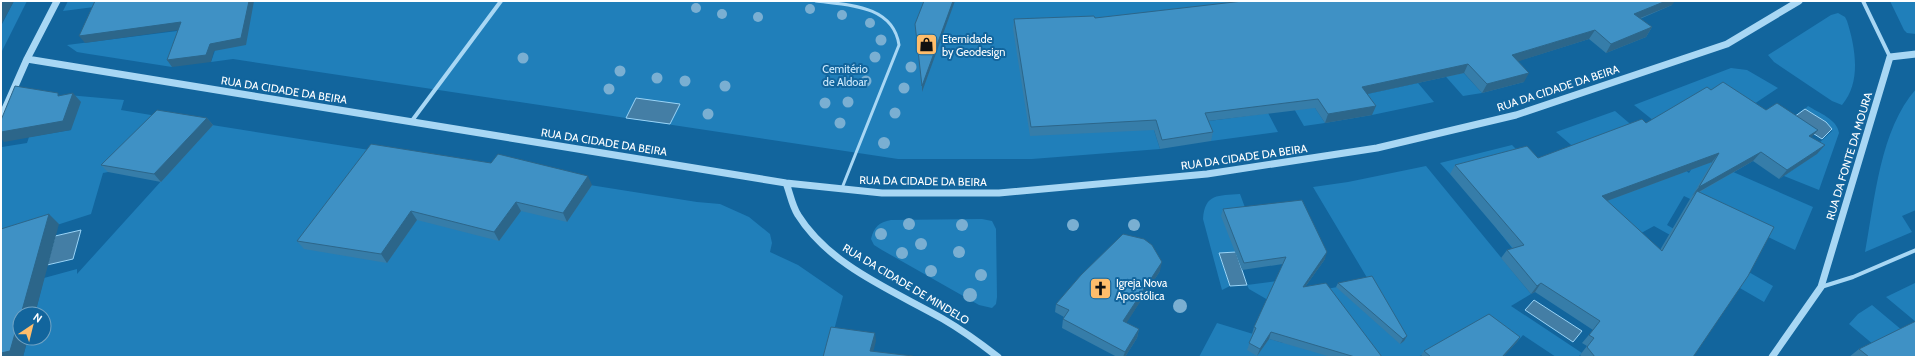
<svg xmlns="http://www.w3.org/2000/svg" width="1917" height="358" viewBox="0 0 1917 358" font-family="Cabin,sans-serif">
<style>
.green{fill:#207fba}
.water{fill:#447ea5;stroke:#9ad4f7}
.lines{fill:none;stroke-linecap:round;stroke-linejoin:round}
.service{stroke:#a8d7f4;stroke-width:3}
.minor{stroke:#a8d7f4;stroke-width:4}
.tertiary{stroke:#a8d7f4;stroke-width:7}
.tree{fill:#7aafd2}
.wall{fill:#367da9;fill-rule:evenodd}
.shaded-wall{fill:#2c668a}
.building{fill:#3f91c5;stroke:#2c668a}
.labels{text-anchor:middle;stroke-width:4;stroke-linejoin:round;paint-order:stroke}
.poi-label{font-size:11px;fill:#fff;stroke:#12659d;text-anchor:start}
.park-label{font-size:11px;fill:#d0ecfe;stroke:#12659d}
.street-label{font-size:11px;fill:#fff;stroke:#12659d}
</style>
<rect width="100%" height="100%" fill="#12659d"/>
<path class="green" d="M14 1H27L1 53V26Z
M68 1H104L102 6 63 11Z
M232 1H1286L1300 85 1325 123 1304 126 1237 10 1146 105 1160 149 1032 159H898L233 59 211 62Z
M1379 1 1449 57 1482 93 1463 96Z
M1890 1H1916V34L1907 33 1904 30Z
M1838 13 1845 17 1847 21C1855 46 1862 82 1842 105L1832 101 1774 62 1768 55 1831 15Z
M185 30 172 67 89 54 77 52 67 45Z
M1731 68 1747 70 1778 88 1745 110 1699 157 1813 207 1795 250 1684 196 1667 225 1773 286 1764 302 1688 258 1695 249 1654 226 1632 238 1516 253 1497 229 1521 221 1596 205 1685 170 1689 173 1699 157 1634 105Z
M1418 83 1434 102 1372 115 1358 96Z
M1916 89V210L1902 216 1912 232 1865 252C1875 199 1880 130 1916 89Z
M68 95 124 100 121 110 163 117 108 172 103 173 91 214 1 243 2 147 27 143 29 137 71 130Z
M1808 106C1819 113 1837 119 1839 133L1819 190 1784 176 1816 154 1818 144 1832 131 1826 122 1805 109Z
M1615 111 1635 128 1577 150 1556 132Z
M1268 113 1278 132 1211 141 1202 122Z
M212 125 697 202 720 204 749 217 770 234 772 243 770 252 798 265 843 296 827 357H23L28 338H44V314H35L44 278 77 269V274Z
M1512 145 1522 155 1450 174 1440 163Z
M1426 166 1531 294 1511 306 1582 353 1578 357H1556L1523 335 1517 342 1486 319 1418 357H1199L1217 323 1283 343 1268 300 1249 289 1247 285 1293 279 1300 294 1369 281 1313 187 1348 182Z
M1240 194 1247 213 1236 252 1219 254 1230 286 1222 290 1203 219C1205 193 1218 196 1240 194Z
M982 219 992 221 996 229 997 297 996 304 992 308 979 305 882 250 874 245 871 239C874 227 879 222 891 220Z
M1915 283 1916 284V322L1886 297Z
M1872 305 1903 331 1874 345 1849 324 1858 314Z"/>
<path class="water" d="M636 98 680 104 670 124 626 118Z
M1805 109 1826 122 1832 129 1822 139 1811 132 1794 117Z
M81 230 73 259 47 265 55 236Z
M1236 252 1247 285 1230 286 1219 253Z
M1534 300 1582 331 1573 342 1525 310Z"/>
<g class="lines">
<path class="service" d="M816 1C848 5 893 5 899 45L842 188"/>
<path class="minor" d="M1863 1 1890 57
M411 122 501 1
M1821 287 1853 277 1916 250"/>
<path class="tertiary" d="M27 59 786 183 882 193H999L1207 174 1377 148 1516 115 1727 44 1799 1
M1 118 27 59 57 1
M786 183C790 193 792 206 798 215 830 266 892 290 943 319 962 330 980 343 998 357
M1772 357 1821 287 1890 57 1916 54"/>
</g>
<g class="tree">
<circle cx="696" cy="8" r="5"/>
<circle cx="810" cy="9" r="5"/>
<circle cx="722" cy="14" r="5"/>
<circle cx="842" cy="15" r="5"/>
<circle cx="758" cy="17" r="5"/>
<circle cx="870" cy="23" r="5"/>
<circle cx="881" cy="40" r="5.5"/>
<circle cx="875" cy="57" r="5.5"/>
<circle cx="523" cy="58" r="5.5"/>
<circle cx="911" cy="67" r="5.5"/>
<circle cx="620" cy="71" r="5.5"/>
<circle cx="657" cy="78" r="5.5"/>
<circle cx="685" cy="81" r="5.5"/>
<circle cx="866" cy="81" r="5.5"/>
<circle cx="725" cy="86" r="5.5"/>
<circle cx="904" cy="88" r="5.5"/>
<circle cx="609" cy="89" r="5.5"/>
<circle cx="848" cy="102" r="5.5"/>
<circle cx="825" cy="103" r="5.5"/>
<circle cx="895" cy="113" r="5.5"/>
<circle cx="708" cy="114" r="5.5"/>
<circle cx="840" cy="123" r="5.5"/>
<circle cx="884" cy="143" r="6"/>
<circle cx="909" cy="224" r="6"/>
<circle cx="962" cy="225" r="6"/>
<circle cx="1073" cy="225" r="6"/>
<circle cx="1134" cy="225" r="6"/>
<circle cx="881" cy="234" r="6"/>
<circle cx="921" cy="244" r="6"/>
<circle cx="959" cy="252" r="6"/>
<circle cx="902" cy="253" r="6"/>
<circle cx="931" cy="271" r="6"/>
<circle cx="981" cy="275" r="6"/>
<circle cx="970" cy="295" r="7"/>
<circle cx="1180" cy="306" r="7"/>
</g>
<path class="wall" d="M1672 5 1640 19 1652 27 1646 37 1606 53 1589 39 1518 61 1524 82 1482 93 1464 73 1367 94 1372 115 1325 123 1315 108 1208 121 1213 132 1211 141 1160 149 1154 130 1030 136 1013 29 1014 19 1095 18Z
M1711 90 1766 110 1812 138 1817 154 1779 179 1753 161 1700 192 1693 357H1582L1580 355 1587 346 1582 343 1593 330 1535 292 1531 294 1501 258 1507 250 1513 248 1450 174 1455 165 1538 158 1646 123ZM1712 162 1692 196 1693 195 1690 199 1660 250 1607 201Z
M207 118 213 125 161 182 108 172 101 165Z
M371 144 592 185 567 222 521 211 499 241 417 220 387 263 304 249 297 241Z
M1223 209 1325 259 1305 287 1382 357H1331L1269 339 1257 356 1247 350 1253 334H1252L1254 327 1283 264 1242 270 1221 216Z
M1160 271 1126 323 1139 329 1137 338 1125 357H1117L1062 328 1063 319 1064 317 1055 312 1056 304Z
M1338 283 1407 336 1404 341 1400 344 1336 287Z
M1517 342 1503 357H1423L1421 355 1424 351Z
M1859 349 1916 357H1849Z"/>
<path class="shaded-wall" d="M2 1H14L1 25V2Z
M249 1H254L246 45 214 51 211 62 172 67 167 60 210 44Z
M953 1H955L922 92V86Z
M1666 1H1675L1672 5 1628 23 1634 14Z
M181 22 186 29 85 43 79 36Z
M1652 27 1646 37 1606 53 1611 44Z
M1595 30 1589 39 1507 65 1512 55Z
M1468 64 1464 73 1358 96 1362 87Z
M1529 73 1524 82 1482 93 1487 84Z
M73 93 81 102 71 130 4 142 1 138V132Z
M1376 106 1372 115 1325 123 1328 114Z
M207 118 213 125 161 182 154 174Z
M1818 130 1810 139 1809 136Z
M1825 145 1817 154 1779 179 1787 170Z
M1761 152 1753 161 1695 194 1697 191 1692 196 1699 187Z
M1719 153 1712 162 1596 205 1602 196Z
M588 176 592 185 567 222 563 213Z
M516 202 521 211 499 241 494 232Z
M411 211 417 220 387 263 381 254Z
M49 214 59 224 35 314H21Z
M1327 252 1325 259 1300 294 1303 287Z
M1162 262 1160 271 1122 330 1123 321Z
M1541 283 1535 292 1531 294 1537 286Z
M20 316V338H28L23 357H1V353Z
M1139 329 1137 338 1125 357H1123L1125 352Z
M1271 332 1269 339 1257 356 1260 349Z
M875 333 876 341 872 357 870 351Z
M1407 336 1404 341 1400 344 1403 339Z
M1520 337 1517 342 1503 357H1502Z"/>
<path class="building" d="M95 1H249L241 38 210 44 206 55 167 60 181 22 79 36Z
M924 1H953L922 86 915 24Z
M1243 1H1666L1634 14 1652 27 1611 44 1595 30 1512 55 1529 73 1487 84 1468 64 1362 87 1376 106 1328 114 1318 99 1205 113 1213 132 1162 140 1156 120 1031 127 1014 19 1094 16 1095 18Z
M1723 82 1766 110 1777 103 1818 130 1809 136 1825 145 1787 170 1761 152 1699 187 1719 153 1602 196 1662 251 1697 191 1774 227 1748 276 1693 357H1595L1587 347 1594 338 1589 335 1600 321 1541 283 1537 286 1507 250 1524 245 1455 165 1527 146 1538 158 1642 119 1646 123 1707 87 1711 90Z
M15 86 58 93V96L73 93 63 121 1 132V120Z
M157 110 207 118 154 174 101 165Z
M371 144 491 163 498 154 588 176 563 213 516 202 494 232 411 211 381 254 297 241Z
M1302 200 1327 252 1303 287 1326 283 1382 357H1355L1271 332 1260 349 1249 343 1256 328 1254 327 1286 257 1244 263 1223 209Z
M49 214 21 314H20V316L10 351 1 353V229Z
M1123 234 1144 239 1152 245 1162 262 1123 321 1139 329 1125 352 1063 319 1069 310 1056 304 1081 275Z
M1372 276 1407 336 1403 339 1338 283Z
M1489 314 1520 337 1502 357H1431L1424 351Z
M1916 321V357H1869L1859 349Z
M831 327 875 333 870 351 913 356V357H823Z"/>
<defs>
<symbol id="shop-square" viewBox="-11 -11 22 22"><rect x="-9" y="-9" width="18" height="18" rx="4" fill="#ffbd6b" stroke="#12659d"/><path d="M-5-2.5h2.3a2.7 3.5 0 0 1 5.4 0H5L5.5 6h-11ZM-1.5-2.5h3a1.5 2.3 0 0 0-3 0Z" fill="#111"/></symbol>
<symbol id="church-square" viewBox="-11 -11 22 22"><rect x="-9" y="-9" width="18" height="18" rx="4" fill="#ffbd6b" stroke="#12659d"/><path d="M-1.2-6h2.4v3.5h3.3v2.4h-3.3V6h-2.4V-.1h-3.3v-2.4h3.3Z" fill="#111"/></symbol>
</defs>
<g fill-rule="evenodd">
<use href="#shop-square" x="914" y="32" width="25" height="25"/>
<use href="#church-square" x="1088" y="276" width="25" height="25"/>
</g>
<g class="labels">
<g class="poi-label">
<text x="942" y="43">Eternidade<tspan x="942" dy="13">by Geodesign</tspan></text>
<text x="1116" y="287">Igreja Nova<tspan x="1116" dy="13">Apostólica</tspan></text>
</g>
<g class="park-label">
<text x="845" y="73">Cemitério<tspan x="845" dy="13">de Aldoar</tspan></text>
</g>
<g class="street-label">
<text transform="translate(1558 88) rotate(-18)" y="4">RUA DA CIDADE DA BEIRA</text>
<text transform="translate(284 90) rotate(9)" y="4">RUA DA CIDADE DA BEIRA</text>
<text transform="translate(604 142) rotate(9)" y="4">RUA DA CIDADE DA BEIRA</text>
<text transform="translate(1849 156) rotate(-73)" y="4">RUA DA FONTE DA MOURA</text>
<text transform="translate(1244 157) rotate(-8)" y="4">RUA DA CIDADE DA BEIRA</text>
<text transform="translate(923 181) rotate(1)" y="4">RUA DA CIDADE DA BEIRA</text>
<text transform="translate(906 284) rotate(31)" y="4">RUA DA CIDADE DE MINDELO</text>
</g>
</g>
<rect width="1917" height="358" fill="none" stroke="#ffffff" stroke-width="4"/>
<g transform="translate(32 326) rotate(35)"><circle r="19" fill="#12659d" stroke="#71a3c4"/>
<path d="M0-3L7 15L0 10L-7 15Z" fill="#ffbd6b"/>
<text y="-6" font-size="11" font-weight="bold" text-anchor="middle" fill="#ffffff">N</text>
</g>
</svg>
